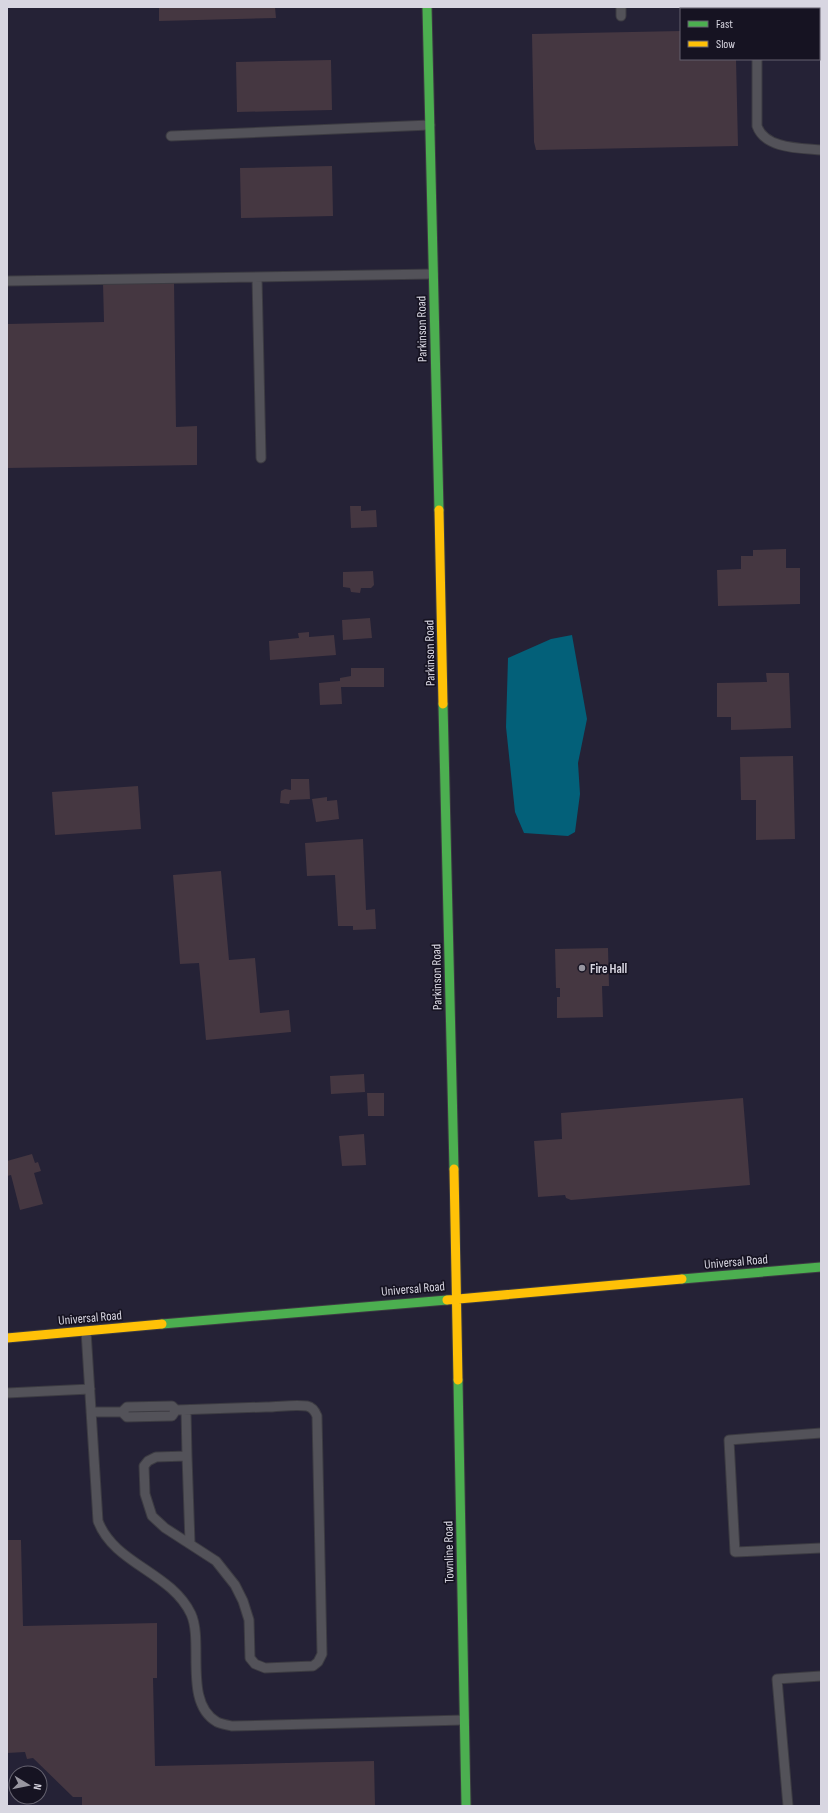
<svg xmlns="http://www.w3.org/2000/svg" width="828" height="1813" viewBox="0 0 828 1813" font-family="'Sofia Sans Condensed',sans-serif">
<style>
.built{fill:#252236;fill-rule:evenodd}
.water{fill:#036079}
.building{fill:#453741}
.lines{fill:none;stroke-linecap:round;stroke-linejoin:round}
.lane-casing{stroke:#3c3b42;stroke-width:11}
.fast-casing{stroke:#3c3b42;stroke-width:11}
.slow-casing{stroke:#3c3b42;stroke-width:11}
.lane{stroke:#535259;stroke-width:9}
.fast{stroke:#4caf50;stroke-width:9}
.slow{stroke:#ffc107;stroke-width:9}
.poi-dot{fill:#9896a0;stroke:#161322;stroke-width:1.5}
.labels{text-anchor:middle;stroke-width:3.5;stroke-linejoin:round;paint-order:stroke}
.street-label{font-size:13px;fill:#d8d6e1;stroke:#161322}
.poi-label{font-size:13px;font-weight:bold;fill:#d8d6e1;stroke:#161322;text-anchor:start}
</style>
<rect width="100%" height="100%" fill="#212028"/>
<path class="built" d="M7 7H821V1806H7ZM681 9H819V59H681ZM16 1773H40V1797H16Z"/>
<path class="water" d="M572 635 587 719 578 763 580 794 575 832 568 836 524 833 515 812 506 727 508 658 551 639Z"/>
<path class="building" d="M159 7H275L276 18 159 21Z
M681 31V59H736L738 146 536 150 534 142 532 34Z
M331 60 332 110 237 112 236 62Z
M332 166 333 216 241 218 240 168Z
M174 282 176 427 197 426V465L7 468V324L104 322 103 283Z
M350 506H361V511L376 510 377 527 351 528Z
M786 549V568H800V604L718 606 717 570 741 569V556H753V550Z
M373 571 374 585 371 588H361L360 593 351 592 350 588 343 587V572Z
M370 618 372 638 343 640 342 620Z
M309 632V637L334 635 336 655 270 660 269 641 299 638 298 633Z
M351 668H384V687H341L342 704 320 705 319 683 340 681V678L351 676Z
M766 673H789L791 728 731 730V717H717V683L767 682Z
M793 756 795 839 756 840V800H741L740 757Z
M291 779H309L310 799 290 800 289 804 280 803 281 791 285 789 291 790Z
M138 786 141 829 55 835 52 792Z
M327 797V801L337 800 339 819 316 822 312 799Z
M363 839 366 910 375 909 376 929 353 930V926H338L335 875 307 876 305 843Z
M221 871 229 960 255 958 260 1013 289 1010 291 1032 206 1040 199 963 180 964 173 875Z
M608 948 609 986H602L603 1017 557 1018V997H560V988H556L555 949Z
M364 1074 365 1092 331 1094 330 1076Z
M367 1093H384V1116H368Z
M743 1098 750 1185 571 1200 566 1198 565 1195 538 1197 534 1141 562 1139 561 1113Z
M364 1134 366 1165 342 1166 339 1136Z
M32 1154 35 1163 38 1162 41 1171 34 1173 43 1204 20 1210 11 1175 7 1176V1161Z
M7 1540H21L23 1626 157 1623V1678H153L155 1766 374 1761 375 1806H82V1797H73L33 1758 27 1759 25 1752 7 1753Z"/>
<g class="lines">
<defs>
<path id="lane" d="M621 7V16
M757 7V9
M757 59V126C765 149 800 148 821 150
M171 136 430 125
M257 277 261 458
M7 281 433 274
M86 1331 98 1521C114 1564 171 1572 191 1614 204 1642 183 1703 217 1722 221 1724 227 1725 232 1726L464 1720
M7 1393 90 1389
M176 1410C206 1409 236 1408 266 1407 279 1407 294 1404 307 1406 312 1407 315 1411 317 1416L322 1654 318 1662 313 1666 265 1668 255 1664 250 1658 249 1620 243 1601 235 1585 216 1561 165 1528 152 1516 145 1494 144 1466 148 1461 156 1457 187 1456 186 1410
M91 1412H122L127 1417 172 1416 176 1410 172 1406 127 1407 122 1412
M821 1433 729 1440 735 1552 821 1548
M187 1456 190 1543
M788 1806 777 1679 821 1676"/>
<path id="fast" d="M427 7 439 510
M443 704 454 1169
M682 1279 821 1267
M162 1324 447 1300
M458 1380 466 1806"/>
<path id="slow" d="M439 510 443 704
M454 1169 458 1380
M447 1300 682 1279
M7 1338 162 1324"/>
</defs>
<use href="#lane" class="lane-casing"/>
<use href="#fast" class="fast-casing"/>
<use href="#slow" class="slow-casing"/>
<use href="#lane" class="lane"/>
<use href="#fast" class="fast"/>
<use href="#slow" class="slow"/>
</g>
<circle class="poi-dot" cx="582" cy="968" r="4"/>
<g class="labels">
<g class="street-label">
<text transform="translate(421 329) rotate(-91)" y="5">Parkinson Road</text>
<text transform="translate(429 653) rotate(-91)" y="5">Parkinson Road</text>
<text transform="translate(436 977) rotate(-91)" y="5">Parkinson Road</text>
<text transform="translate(736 1261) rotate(-5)" y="5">Universal Road</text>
<text transform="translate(413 1288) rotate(-5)" y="5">Universal Road</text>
<text transform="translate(90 1317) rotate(-5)" y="5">Universal Road</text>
<text transform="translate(448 1552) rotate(-91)" y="5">Townline Road</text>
</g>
<g class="poi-label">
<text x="590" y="973">Fire Hall</text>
</g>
</g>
<rect width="828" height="1813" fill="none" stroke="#d8d6e1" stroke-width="16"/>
<rect x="680" y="8" width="140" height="52" fill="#161322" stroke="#64616e"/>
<rect x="688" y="21" width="20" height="6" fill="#4caf50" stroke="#64616e"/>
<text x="716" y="28" font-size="12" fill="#d8d6e1">Fast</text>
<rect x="688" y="41" width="20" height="6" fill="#ffc107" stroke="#64616e"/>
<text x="716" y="48" font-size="12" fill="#d8d6e1">Slow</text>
<g transform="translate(28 1785) rotate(100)"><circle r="19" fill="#161322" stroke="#64616e"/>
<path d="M0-3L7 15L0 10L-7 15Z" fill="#9896a0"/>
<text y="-6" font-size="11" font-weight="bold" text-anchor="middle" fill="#d8d6e1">N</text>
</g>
</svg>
